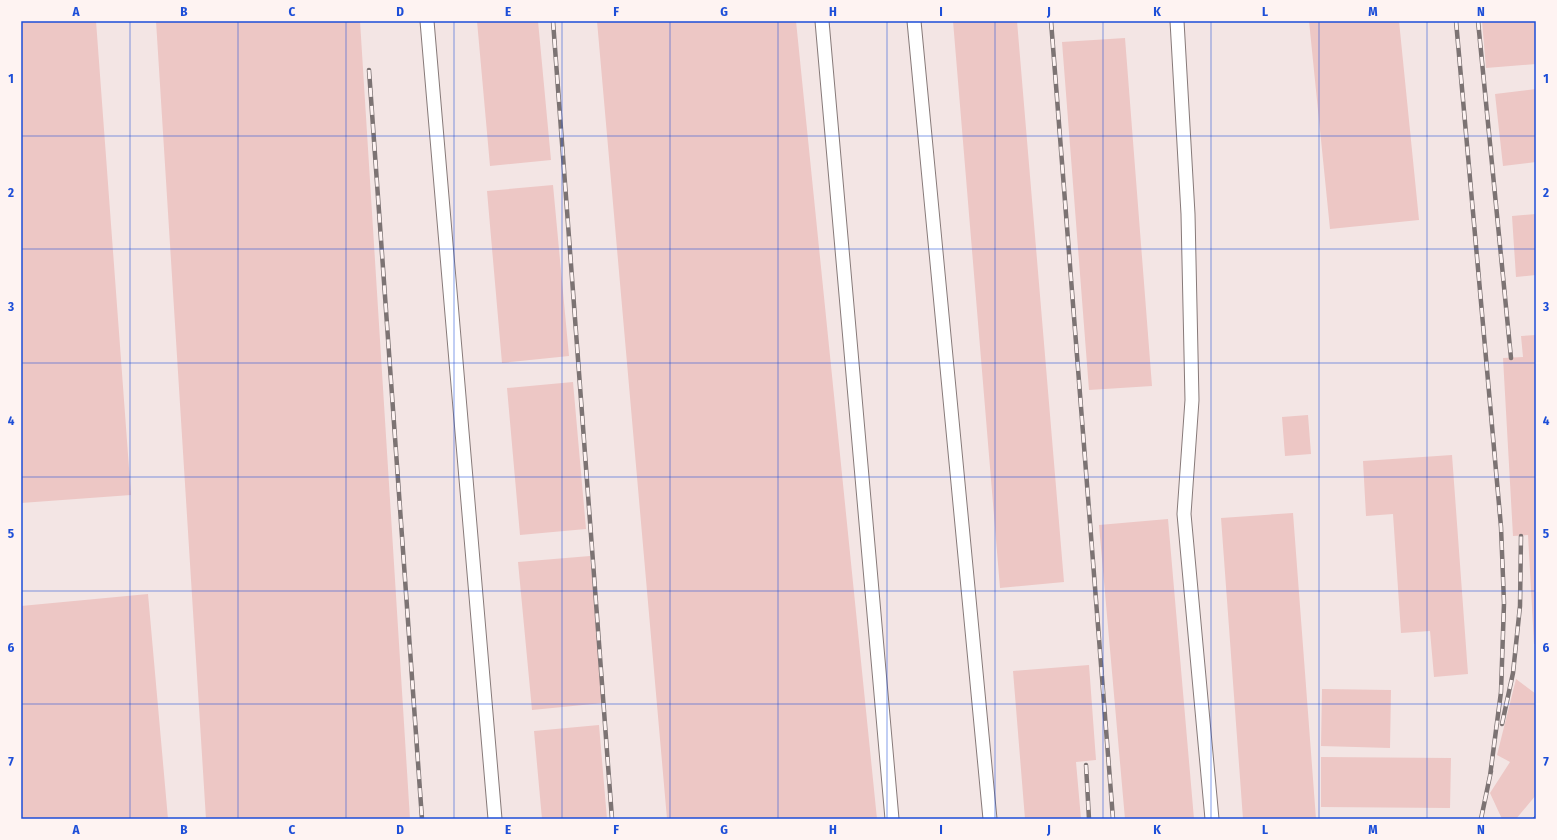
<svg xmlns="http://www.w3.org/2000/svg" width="1557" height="840" viewBox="0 0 1557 840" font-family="'Fira Sans Condensed',sans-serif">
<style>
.building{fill:#edc7c5}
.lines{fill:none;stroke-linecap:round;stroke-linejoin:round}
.service-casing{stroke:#877a79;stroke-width:15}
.service{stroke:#fff;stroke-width:13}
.rail-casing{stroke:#7c7373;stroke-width:4.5}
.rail{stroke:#fef3f2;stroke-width:3;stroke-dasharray:9;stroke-linecap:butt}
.grid{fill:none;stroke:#1d4ed8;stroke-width:1;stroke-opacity:0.55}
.neatline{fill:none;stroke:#1d4ed8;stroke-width:1.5}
.grid-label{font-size:13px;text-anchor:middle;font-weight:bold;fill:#1d4ed8}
</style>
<rect width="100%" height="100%" fill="#f3e5e4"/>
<path class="building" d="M21 21H96L131 495 21 503Z
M156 21H360L410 819H206Z
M477 21H538L551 160 490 166Z
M597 21H796L877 819H667Z
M953 21H1017L1064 582 1000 588Z
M1309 21H1399L1419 220 1330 229Z
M1482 21H1536V64L1486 68Z
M1125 38 1152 386 1089 390 1062 42Z
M1536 89V162L1503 166 1495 94Z
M553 185 569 356 502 363 487 191Z
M1536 214V275L1516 277 1512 216Z
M1536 335V644H1534L1528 535 1513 536 1503 358 1523 357 1521 336Z
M573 382 586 529 520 535 507 388Z
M1308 415 1311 454 1285 456 1282 417Z
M1452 455 1468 674 1434 677 1430 631 1401 633 1393 514 1366 516 1363 461Z
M1293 513 1316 819H1243L1221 518Z
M1168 519 1194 819H1125L1099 525Z
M590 556 603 703 532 710 518 562Z
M148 594 168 819H21V606Z
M1089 665 1096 760 1076 762 1081 819H1025L1013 671Z
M1516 679 1536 694V795L1516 819H1502L1490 793 1510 762 1497 755Z
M1322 689 1391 690 1390 748 1321 746Z
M599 725 607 819H542L534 731Z
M1321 757 1451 758 1450 808 1321 807Z"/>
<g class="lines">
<defs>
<path id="service" d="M427 21 495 819
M822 21 892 819
M914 21 990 819
M1177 21 1188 214 1192 400 1184 514 1212 819"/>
</defs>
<use href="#service" class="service-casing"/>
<use href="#service" class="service"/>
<defs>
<path id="rail" d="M553 21 612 819
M1051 21 1113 819
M1456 21 1501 527 1504 603 1501 692 1490 776
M1478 21 1511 358
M369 70 422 819
M1502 724 1513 673 1520 606 1521 536
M1086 765 1089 819
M1481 819 1491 771
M1535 819 1536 818"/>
</defs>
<use href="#rail" class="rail-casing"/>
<use href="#rail" class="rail"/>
</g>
<path class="grid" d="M130 21V819M238 21V819M346 21V819M454 21V819M562 21V819M670 21V819M778 21V819M887 21V819M995 21V819M1103 21V819M1211 21V819M1319 21V819M1427 21V819M21 136H1536M21 249H1536M21 363H1536M21 477H1536M21 591H1536M21 704H1536"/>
<rect width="1557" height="840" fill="none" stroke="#fef3f2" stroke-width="44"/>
<rect x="22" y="22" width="1513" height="796" class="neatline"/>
<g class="grid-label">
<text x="76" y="16">A</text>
<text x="184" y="16">B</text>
<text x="292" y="16">C</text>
<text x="400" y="16">D</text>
<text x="508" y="16">E</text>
<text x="616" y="16">F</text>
<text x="724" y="16">G</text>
<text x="833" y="16">H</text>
<text x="941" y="16">I</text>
<text x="1049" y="16">J</text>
<text x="1157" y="16">K</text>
<text x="1265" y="16">L</text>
<text x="1373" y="16">M</text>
<text x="1481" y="16">N</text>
<text x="11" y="83">1</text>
<text x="1546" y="83">1</text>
<text x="11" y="197">2</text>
<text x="1546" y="197">2</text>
<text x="11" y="311">3</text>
<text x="1546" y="311">3</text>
<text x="11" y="425">4</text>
<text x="1546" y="425">4</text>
<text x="11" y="538">5</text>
<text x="1546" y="538">5</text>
<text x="11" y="652">6</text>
<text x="1546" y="652">6</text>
<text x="11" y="766">7</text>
<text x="1546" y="766">7</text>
<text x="76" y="834">A</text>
<text x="184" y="834">B</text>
<text x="292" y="834">C</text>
<text x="400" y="834">D</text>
<text x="508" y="834">E</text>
<text x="616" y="834">F</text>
<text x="724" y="834">G</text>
<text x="833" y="834">H</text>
<text x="941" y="834">I</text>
<text x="1049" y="834">J</text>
<text x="1157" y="834">K</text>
<text x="1265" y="834">L</text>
<text x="1373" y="834">M</text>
<text x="1481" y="834">N</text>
</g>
</svg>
